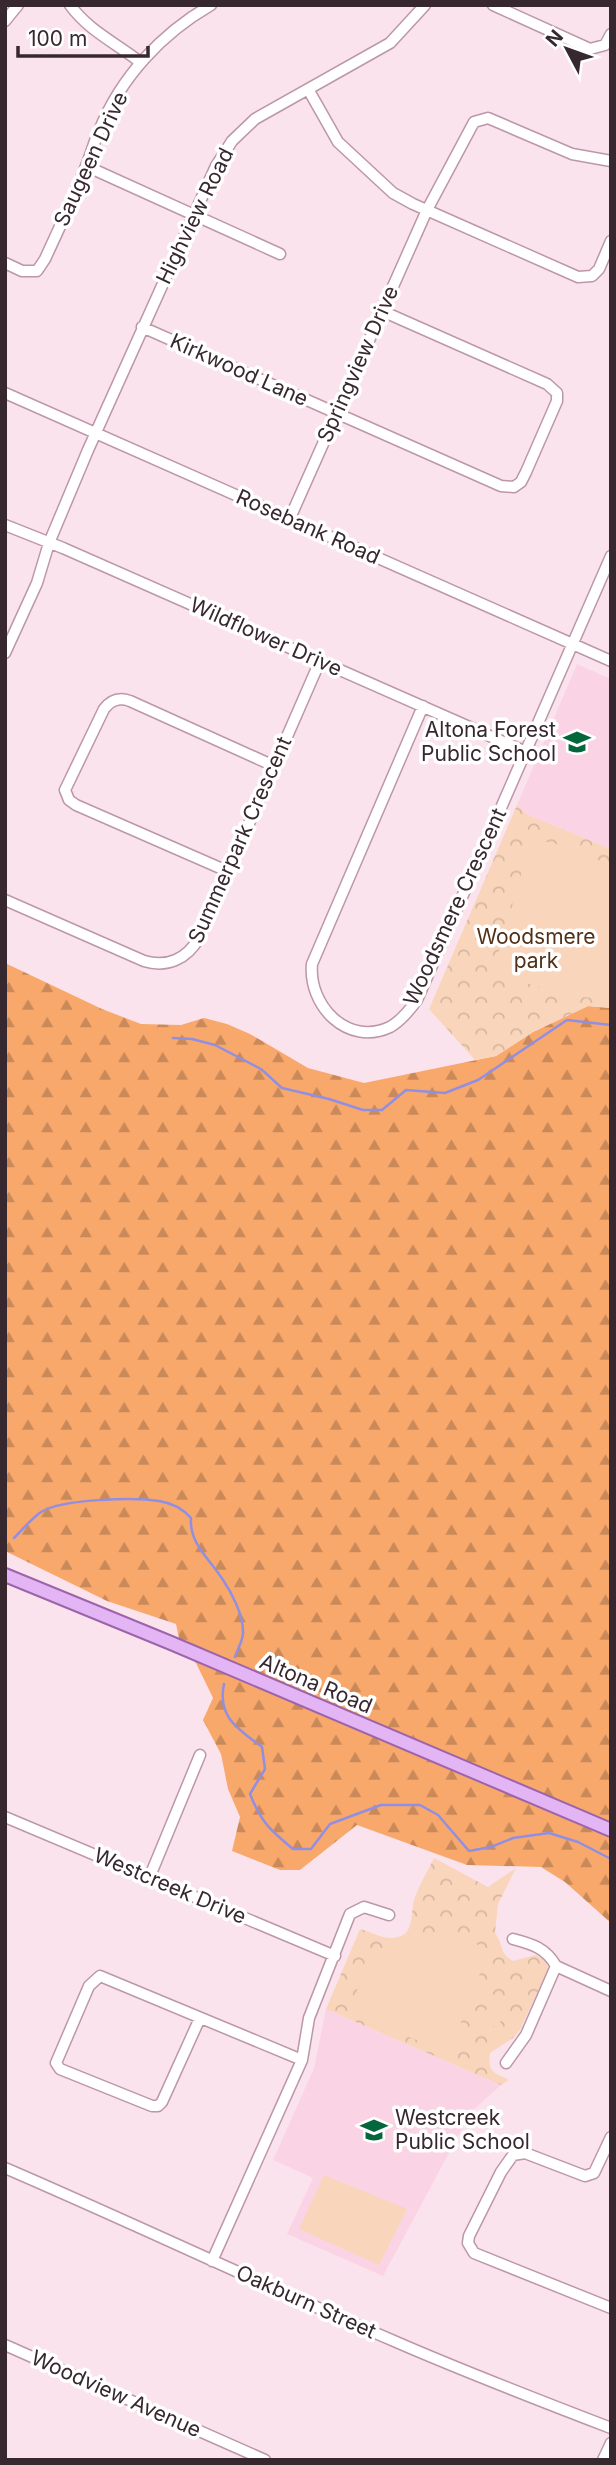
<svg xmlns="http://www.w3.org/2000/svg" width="616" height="2465" viewBox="0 0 616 2465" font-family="Inter,sans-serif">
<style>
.built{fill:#fad4e4}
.forest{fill:url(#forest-firs)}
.park{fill:url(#park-crowns)}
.pitch{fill:#f9d5bb}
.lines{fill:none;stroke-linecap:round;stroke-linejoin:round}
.stream{stroke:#918fe2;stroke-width:2.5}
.minor-casing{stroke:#bc97a7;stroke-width:13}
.major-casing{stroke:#9c64aa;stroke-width:16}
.minor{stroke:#fff;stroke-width:10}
.major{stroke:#e4b5f4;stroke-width:12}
.labels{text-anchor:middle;stroke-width:7;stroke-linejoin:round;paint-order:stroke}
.street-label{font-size:21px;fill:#37282f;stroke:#fff}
.poi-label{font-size:21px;fill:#37282f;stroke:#fff;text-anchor:end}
.park-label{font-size:21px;fill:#523118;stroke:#fff}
</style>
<defs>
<pattern id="forest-firs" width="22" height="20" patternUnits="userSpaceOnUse" patternTransform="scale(1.75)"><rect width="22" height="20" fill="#f9a86c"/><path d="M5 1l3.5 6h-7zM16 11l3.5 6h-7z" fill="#ca8959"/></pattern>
<pattern id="park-crowns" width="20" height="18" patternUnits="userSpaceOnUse" patternTransform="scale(1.75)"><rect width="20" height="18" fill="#f9d5bb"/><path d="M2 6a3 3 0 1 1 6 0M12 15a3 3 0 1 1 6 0" fill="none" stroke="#d6b7a1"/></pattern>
</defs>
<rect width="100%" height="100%" fill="#fbe3ed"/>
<path class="built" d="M577 664 611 679V849L528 815 517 805Z
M326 2009 501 2085 471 2112 383 2276 287 2234 313 2178 273 2160 314 2068Z"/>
<path class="forest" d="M5 963 102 1009 141 1024 181 1025 204 1018 227 1024 250 1034 308 1068 364 1083 496 1056 533 1032 588 1006 611 1008V1923L565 1882 541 1867 467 1865 357 1825 300 1870H280L232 1851 240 1817 228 1789 221 1754 203 1720 213 1698 196 1663 181 1648 176 1624 107 1601 5 1551Z"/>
<path class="park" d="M517 805 528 815 611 849V1008L588 1006 533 1032 496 1056 475 1060 429 1009Z
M434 1858 488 1887 516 1868 498 1904 495 1933C504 1945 498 1952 513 1961L536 1955 546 1961 548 1969 520 2030 513 2038 490 2053C487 2073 495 2073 509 2080L501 2085 326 2009 360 1929C370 1931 382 1939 392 1938 413 1937 411 1919 413 1905 415 1892 428 1871 434 1858Z"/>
<path class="pitch" d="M540 842H551L611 865V996C582 1005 523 981 493 972L527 854Z
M445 1931 471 1938 487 1955 451 2049 443 2051 351 2013 349 2006 371 1963 409 1936Z
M492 1994 509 2000 498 2028 482 2022Z
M324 2175 407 2209 379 2265 299 2229Z"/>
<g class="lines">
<path class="stream" d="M173 1038 192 1039 215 1045 261 1069 282 1088 329 1099 363 1110H382L406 1090 445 1093 478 1080 567 1020 611 1025
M14 1538C22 1530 31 1519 41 1512 61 1499 135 1497 159 1501 172 1503 183 1509 191 1518 189 1544 210 1559 223 1580 232 1593 243 1615 243 1631 244 1639 237 1650 235 1657
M224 1684C217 1717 238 1729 262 1747L265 1769 250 1794C261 1822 270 1830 293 1849H311L330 1824 381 1805H420L438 1815 469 1851 491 1847 513 1838 549 1833 578 1842 611 1859"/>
<defs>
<path id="minor" d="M70 5C89 31 116 43 140 62
M493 5 590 49 605 45 611 34
M5 21 18 5
M308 89 338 142 393 193 413 204 578 277 592 276 599 269 611 241
M86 166 280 254
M5 263 22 271H37L45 259C59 228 74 198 86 166 91 154 94 142 99 131 121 77 161 34 211 5
M142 327 501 486 514 487 521 482 526 472 557 401V393L547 384 382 311
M5 393 611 661
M290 518 427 210 474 122 488 118 572 154 611 161
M5 525 63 548 526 752
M5 653 37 583 49 543 88 450 216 166 232 141 255 119 390 43 425 5
M423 706 312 964C308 1005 347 1047 390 1027 401 1021 409 1011 417 1000L611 556
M227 871 76 805 69 800 65 790 104 709C111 700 119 697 130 701L274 766
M5 900 144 961C167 968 187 959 199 938L320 661
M5 1817 335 1956
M150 1876 200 1755
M513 1939C532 1944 546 1948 556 1966L611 1991
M200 2018 162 2102 158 2106H152L60 2069 56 2063 89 1986 100 1976 302 2060
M506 2063 526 2035 556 1966
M611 2137 594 2173 585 2176 525 2153 513 2155 501 2172 469 2236 468 2243 474 2253 611 2308
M5 2168C135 2224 263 2285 394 2341 465 2372 538 2400 611 2428
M212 2261 302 2060 309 2018 350 1914 364 1907 389 1915
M5 2345 265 2460
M603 2460 611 2443"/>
<path id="major" d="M5 1575 171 1643 611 1830"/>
</defs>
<use href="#minor" class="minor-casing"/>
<use href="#major" class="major-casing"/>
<use href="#minor" class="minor"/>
<use href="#major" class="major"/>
</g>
<defs>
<symbol id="school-bare" viewBox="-9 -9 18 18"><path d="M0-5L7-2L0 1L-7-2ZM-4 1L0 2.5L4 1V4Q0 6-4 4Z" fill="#03673b" stroke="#fff" stroke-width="2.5" paint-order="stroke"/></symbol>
</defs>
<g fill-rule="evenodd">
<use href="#school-bare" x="558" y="723" width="38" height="38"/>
<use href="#school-bare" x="355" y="2111" width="38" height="38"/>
</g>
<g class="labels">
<g class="street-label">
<text transform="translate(91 159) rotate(-65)" y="7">Saugeen Drive</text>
<text transform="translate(195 216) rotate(-64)" y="7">Highview Road</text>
<text transform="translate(358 364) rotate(-66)" y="7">Springview Drive</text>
<text transform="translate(239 370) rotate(24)" y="7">Kirkwood Lane</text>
<text transform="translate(308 527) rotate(24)" y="7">Rosebank Road</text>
<text transform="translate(266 637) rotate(24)" y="7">Wildflower Drive</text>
<text transform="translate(240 840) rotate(-66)" y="7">Summerpark Crescent</text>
<text transform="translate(455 907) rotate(-65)" y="7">Woodsmere Crescent</text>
<text transform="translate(316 1684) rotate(23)" y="7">Altona Road</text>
<text transform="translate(170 1886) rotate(23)" y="7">Westcreek Drive</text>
<text transform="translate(306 2302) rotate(24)" y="7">Oakburn Street</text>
<text transform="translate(116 2394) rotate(24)" y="7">Woodview Avenue</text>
</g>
<g class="poi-label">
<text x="556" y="737">Altona Forest<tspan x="556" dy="24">Public School</tspan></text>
<text x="395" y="2125" text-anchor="start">Westcreek<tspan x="395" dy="24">Public School</tspan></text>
</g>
<g class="park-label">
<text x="536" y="944">Woodsmere<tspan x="536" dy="24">park</tspan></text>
</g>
</g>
<rect width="616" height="2465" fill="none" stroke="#37282f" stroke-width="14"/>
<g transform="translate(567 49) rotate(311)" stroke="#ffffff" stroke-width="5" paint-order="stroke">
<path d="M0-5L12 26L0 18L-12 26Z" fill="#37282f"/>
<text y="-10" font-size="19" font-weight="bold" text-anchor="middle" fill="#37282f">N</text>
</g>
<path d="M18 46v10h130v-10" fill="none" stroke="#37282f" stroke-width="3.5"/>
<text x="28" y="46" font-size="21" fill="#37282f" stroke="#ffffff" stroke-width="5" paint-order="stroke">100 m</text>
</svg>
